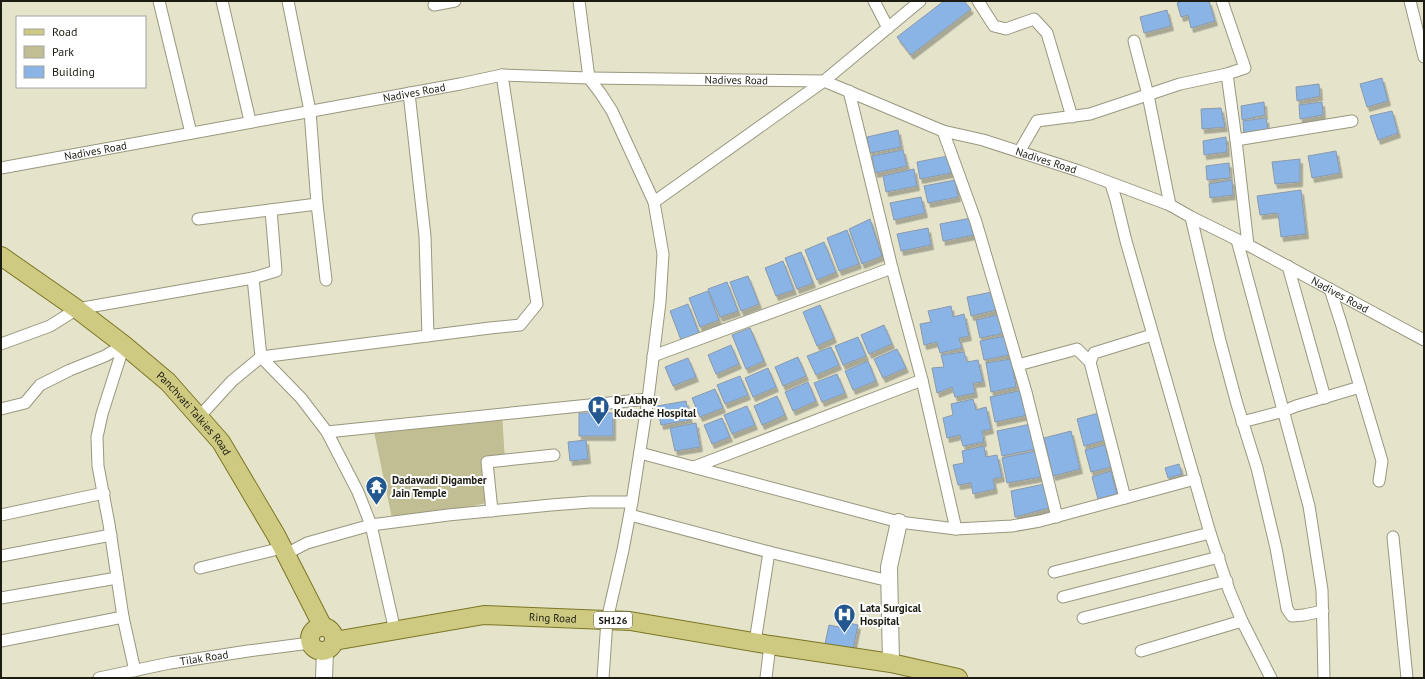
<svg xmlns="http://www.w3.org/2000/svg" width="1425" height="679" viewBox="0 0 1425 679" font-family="'PT Sans',sans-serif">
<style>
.green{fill:#c0be92}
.building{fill:#8ab4e5;stroke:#8999ad;filter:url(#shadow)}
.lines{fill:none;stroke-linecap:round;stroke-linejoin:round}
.street-casing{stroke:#98977f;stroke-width:13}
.secondary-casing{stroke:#98977f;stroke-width:18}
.primary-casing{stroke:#7b7625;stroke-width:20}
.street{stroke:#fff;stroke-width:11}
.secondary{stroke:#fff;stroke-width:16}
.primary{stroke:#ceca82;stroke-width:18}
.labels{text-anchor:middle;stroke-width:4;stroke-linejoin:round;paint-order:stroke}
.shield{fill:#fff;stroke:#60605a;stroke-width:1}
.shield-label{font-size:10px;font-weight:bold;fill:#1c1c13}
.street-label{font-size:11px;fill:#1c1c13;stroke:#fff}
.poi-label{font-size:11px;font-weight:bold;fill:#1c1c13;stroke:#fff;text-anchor:start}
</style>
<defs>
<filter id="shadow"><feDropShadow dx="2.5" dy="4.5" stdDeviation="0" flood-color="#0004"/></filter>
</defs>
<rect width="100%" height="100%" fill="#e5e4ca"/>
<path class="green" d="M502 414 505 460 487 462 491 502 393 523 373 427Z"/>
<path class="building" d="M944 1H964L971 9 911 55 897 37Z
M1183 1H1209L1215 21 1191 28 1188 15 1181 17 1177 3Z
M1167 10 1171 26 1144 33 1140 17Z
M1382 78 1388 101 1367 107 1360 84Z
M1319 84 1320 96 1297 101 1296 87Z
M1264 102 1265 115 1242 120 1241 106Z
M1322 102 1323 115 1300 119 1299 105Z
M1221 108 1225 127 1202 129 1201 109Z
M1392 111 1398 133 1378 140 1370 116Z
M1266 118 1268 130 1244 135 1243 121Z
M898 130 901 147 870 153 867 137Z
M1226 137 1227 152 1204 155 1203 141Z
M903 150 907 166 875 173 872 156Z
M1336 151 1340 173 1312 178 1308 156Z
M948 156 951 173 920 179 917 162Z
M1300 159V182L1275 184 1272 162Z
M1229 163 1230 178 1207 180 1206 166Z
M914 169 917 186 886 192 883 176Z
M955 180 958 197 928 203 924 186Z
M1232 180 1233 195 1210 198 1209 184Z
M1301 190 1306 234 1281 237 1278 213 1260 215 1257 196Z
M921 197 925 213 894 220 890 203Z
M971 218 974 235 943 241 940 224Z
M870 219 882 256 862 264 849 229Z
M928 228 931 245 901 251 897 234Z
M847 230 859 264 839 271 827 238Z
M824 242 836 272 817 280 805 250Z
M801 252 813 283 797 289 785 258Z
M783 261 794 290 776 296 765 268Z
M748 276 759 304 741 311 730 282Z
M727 282 738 311 720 317 708 289Z
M708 291 719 320 700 327 689 298Z
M992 292 996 310 971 316 967 297Z
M688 304 699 333 681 340 670 311Z
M820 305 834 338 817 346 803 312Z
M951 306 953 317 964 314 969 336 959 338 962 348 940 353 937 342 924 345 920 324 931 322 928 311Z
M1001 314 1005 333 980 338 976 320Z
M884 325 892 344 869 354 861 335Z
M750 328 764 361 746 369 732 335Z
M1005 336 1009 355 984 360 980 341Z
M858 337 866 356 843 365 835 346Z
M731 345 739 364 716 374 708 355Z
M831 347 839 365 816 375 807 356Z
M897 349 906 368 883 378 874 359Z
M964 352 967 362 978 360 983 382 973 383 975 393 955 397 952 387 937 393 932 368 944 367 941 355Z
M798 357 806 376 783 386 775 367Z
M688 358 696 377 673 386 665 367Z
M1011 359 1016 387 991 392 986 363Z
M868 361 876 381 853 390 845 371Z
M768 368 776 387 753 397 745 378Z
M837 374 845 393 822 402 814 383Z
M740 376 748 395 725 404 717 385Z
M808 382 816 401 793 411 785 392Z
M715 389 723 408 700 417 692 398Z
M1023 390 1028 415 995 422 990 397Z
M777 396 785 415 762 425 754 406Z
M973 399 976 410 986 407 991 429 982 431 984 442 963 446 960 435 947 438 943 418 953 415 951 404Z
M686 401 690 420 661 425 657 406Z
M747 406 755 425 732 434 724 415Z
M579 413H613V436H579Z
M1099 413 1106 440 1084 446 1077 419Z
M722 418 730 437 712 444 704 425Z
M696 423 700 447 675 451 670 428Z
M1031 424 1036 449 1002 456 997 431Z
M1071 431 1080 469 1053 476 1044 438Z
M586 440 588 459 570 461 568 442Z
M1105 445 1111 467 1091 472 1085 450Z
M984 446 986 457 997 455 1002 477 993 479 995 489 973 494 971 483 958 485 953 465 964 463 962 451Z
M1036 451 1041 477 1007 483 1002 458Z
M1179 464 1182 474 1168 478 1165 468Z
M1111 471 1117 494 1098 499 1092 477Z
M1044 484 1049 508 1015 517 1011 491Z
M845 622 858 625 853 649 825 644 829 625 844 628Z"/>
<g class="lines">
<defs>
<g id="street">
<path d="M159 1 191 133"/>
<path d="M222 1 250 121"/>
<path d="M288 1 310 111 317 204 326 280"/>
<path d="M579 1 589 78 601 94 612 111 654 202 663 254 660 302 648 399 632 502 623 550 607 620 603 678"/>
<path d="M874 1 888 28"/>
<path d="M978 1 994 26 1006 29 1034 19 1047 33 1072 117"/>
<path d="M1410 1 1424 57"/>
<path d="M434 5 455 1"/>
<path d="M1134 41 1148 95 1170 205"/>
<path d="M1227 74 1236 140 1352 121"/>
<path d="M849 91 892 268 922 380 956 529"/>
<path d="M409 93 425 236 428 336"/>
<path d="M943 131 976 222 1026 392 1057 517"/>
<path d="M1236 140 1248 245"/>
<path d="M1019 152 1037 121 1090 114 1180 84 1227 74 1245 68 1222 1"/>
<path id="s1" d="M1 168 460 84 502 75 589 78 824 81 943 131 983 140 1079 171 1170 205 1191 217 1248 245 1424 340"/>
<path d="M1111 184 1116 200 1126 241 1210 533 1229 590 1242 621 1271 678"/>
<path d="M654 202 824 81 920 1"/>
<path d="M1191 217 1220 341 1237 404 1257 468 1276 548 1287 609 1292 616 1304 615 1323 611"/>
<path d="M198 219 317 204"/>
<path d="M1237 240 1309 506 1322 590 1324 678"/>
<path d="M1288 266 1325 398"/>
<path d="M253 278 261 357 301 398 327 432 358 492 371 525 395 631"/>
<path d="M1 344 50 326 77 309 253 278 276 271 271 210"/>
<path d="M124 345 102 414 97 437 98 466 109 524 123 617 135 671"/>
<path d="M653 356 892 268"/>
<path d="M1018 365 1077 349 1090 362"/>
<path d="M1360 387 1382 461 1379 481"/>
<path d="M1 409 25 403 40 385 70 370 105 356 124 345"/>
<path d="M199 417 232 381 261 357 490 328 520 325 537 304 502 75"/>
<path d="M1242 422 1284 411 1296 406 1360 387 1341 323 1330 289"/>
<path d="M327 432 648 399"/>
<path d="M640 453 899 522 956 529 1012 526 1040 521 1195 479"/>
<path d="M694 467 922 380"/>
<path d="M1125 498 1090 362 1094 353 1152 335"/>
<path d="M492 511 487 462 554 455"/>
<path d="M1 515 104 493"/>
<path d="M630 515 769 552 889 581"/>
<path d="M1393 537 1407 678"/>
<path d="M286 554 307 543 371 525 448 515 551 505 590 502H632"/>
<path d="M1 556 111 535"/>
<path d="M200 568 282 548"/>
<path d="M1054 572 1210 533"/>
<path d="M1063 597 1219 557"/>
<path d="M1 598 117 578"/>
<path d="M1083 618 1227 581"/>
<path d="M1 641 123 617"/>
<path d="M755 642 769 552"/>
<path d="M1141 651 1242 621"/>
<path id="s2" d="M99 678 170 663 248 651 310 643"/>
<path d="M766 678 770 645"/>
</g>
<path id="secondary" d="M891 663 889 567 899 522
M324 678 325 651"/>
<g id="primary">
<path id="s3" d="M1 256 77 309 124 345 168 382 221 442 276 535 323 627"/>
<circle cx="322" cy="639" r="12"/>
<path id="s4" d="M334 641 484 615 630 621 770 645 891 663 958 678"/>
</g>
</defs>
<use href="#street" class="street-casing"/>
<use href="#secondary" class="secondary-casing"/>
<use href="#primary" class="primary-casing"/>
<use href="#street" class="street"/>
<use href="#secondary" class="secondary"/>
<use href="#primary" class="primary"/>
</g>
<defs>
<symbol id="hospital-pin" viewBox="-11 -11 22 30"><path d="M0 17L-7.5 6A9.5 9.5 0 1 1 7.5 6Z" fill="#23578f" stroke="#fff"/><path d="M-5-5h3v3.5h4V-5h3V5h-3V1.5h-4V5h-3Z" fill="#fff"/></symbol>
<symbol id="temple-pin" viewBox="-11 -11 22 30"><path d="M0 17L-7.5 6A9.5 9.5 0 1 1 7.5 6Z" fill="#23578f" stroke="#fff"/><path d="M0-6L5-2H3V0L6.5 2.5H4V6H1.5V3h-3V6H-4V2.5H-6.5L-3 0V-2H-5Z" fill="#fff"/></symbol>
</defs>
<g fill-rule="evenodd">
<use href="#hospital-pin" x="586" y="394" width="25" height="34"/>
<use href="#temple-pin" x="364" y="474" width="25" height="34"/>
<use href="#hospital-pin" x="832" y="602" width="25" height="34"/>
</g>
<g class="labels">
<rect class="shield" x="594" y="612" width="38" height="16" rx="3"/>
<g class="shield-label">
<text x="613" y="624">SH126</text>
</g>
<g class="street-label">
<text dy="4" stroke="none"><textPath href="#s1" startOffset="744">Nadives Road</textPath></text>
<text dy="4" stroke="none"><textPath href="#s1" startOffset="420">Nadives Road</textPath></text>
<text dy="4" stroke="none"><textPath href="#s1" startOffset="96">Nadives Road</textPath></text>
<text dy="4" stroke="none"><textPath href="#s1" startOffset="1068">Nadives Road</textPath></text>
<text dy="4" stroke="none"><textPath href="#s1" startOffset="1392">Nadives Road</textPath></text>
<text dy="4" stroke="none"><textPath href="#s3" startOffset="250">Panchvati Talkies Road</textPath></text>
<text dy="4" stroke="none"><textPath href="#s4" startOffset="221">Ring Road</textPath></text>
<text dy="4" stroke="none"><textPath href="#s2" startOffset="107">Tilak Road</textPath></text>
</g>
<g class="poi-label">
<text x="614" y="404">Dr. Abhay<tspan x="614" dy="13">Kudache Hospital</tspan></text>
<text x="392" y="484">Dadawadi Digamber<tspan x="392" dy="13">Jain Temple</tspan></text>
<text x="860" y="612">Lata Surgical<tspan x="860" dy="13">Hospital</tspan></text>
</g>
</g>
<rect width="1425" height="679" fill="none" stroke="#1c1c13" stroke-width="4"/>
<rect x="16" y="16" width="130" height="72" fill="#ffffff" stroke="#a4a4a1"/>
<rect x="24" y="29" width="20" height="6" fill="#ceca82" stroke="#a4a4a1"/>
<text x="52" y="36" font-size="12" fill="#1c1c13">Road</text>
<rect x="24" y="46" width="20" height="12" fill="#c0be92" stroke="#a4a4a1"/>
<text x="52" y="56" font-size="12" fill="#1c1c13">Park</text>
<rect x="24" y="66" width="20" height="12" fill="#8ab4e5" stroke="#a4a4a1"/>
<text x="52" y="76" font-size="12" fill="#1c1c13">Building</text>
</svg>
